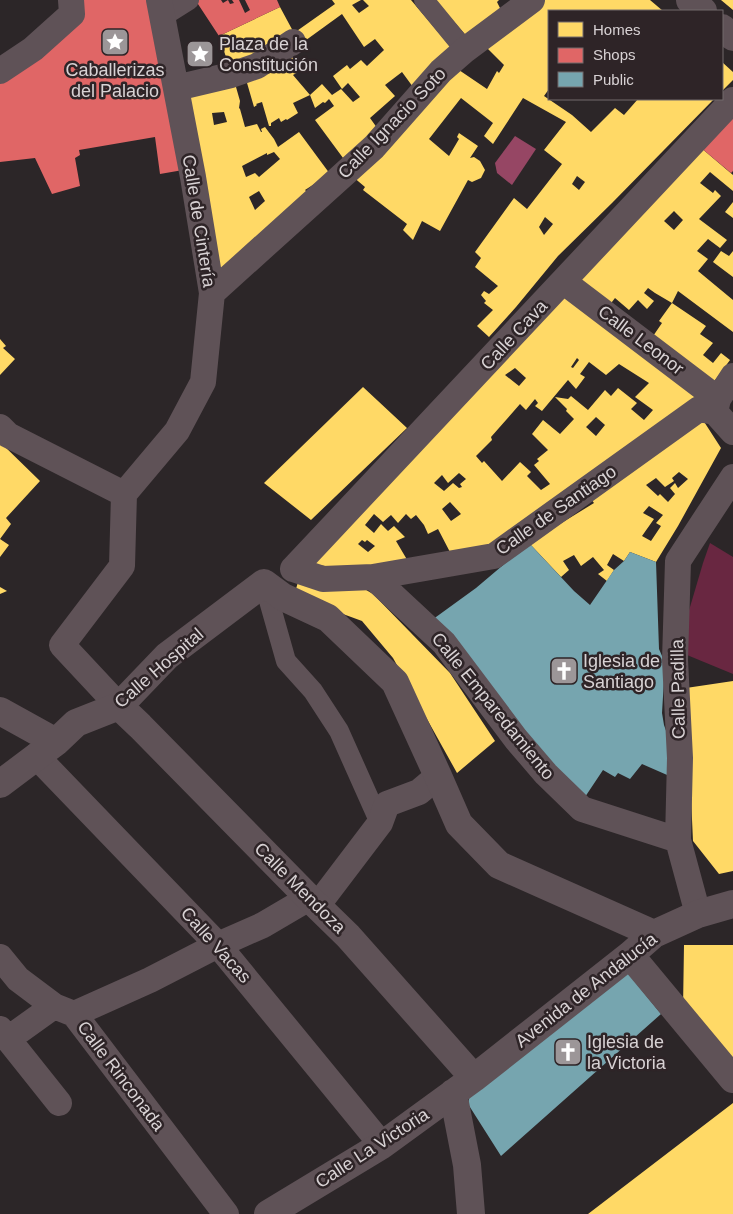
<svg xmlns="http://www.w3.org/2000/svg" width="733" height="1214" viewBox="0 0 733 1214" font-family="Helvetica,sans-serif">
<style>
.green{fill:#692741}
.water{fill:#964664}
.homes{fill:#ffd966;fill-rule:evenodd}
.shops{fill:#e06666}
.public{fill:#76a5af}
.lines{fill:none;stroke-linecap:round;stroke-linejoin:round}
.pedestrian{stroke:#5f5257;stroke-width:20}
.minor{stroke:#5f5257;stroke-width:26}
.tertiary{stroke:#5f5257;stroke-width:28}
.labels{text-anchor:middle;stroke-width:5;stroke-linejoin:round;paint-order:stroke}
.poi-label{font-size:18px;fill:#d8d2d4;stroke:#2e2427;text-anchor:start}
.street-label{font-size:18px;fill:#d8d2d4;stroke:#2e2427}
</style>
<rect width="100%" height="100%" fill="#2c2628"/>
<path class="green" d="M710 543 733 557V674L687 655 685 624 703 563Z"/>
<path class="water" d="M515 136 536 149 512 185 497 173 495 163Z"/>
<path class="homes" d="M332 0H361L352 5 359 13 369 6 363 0H411L455 52 413 87 402 72 385 85 395 96 370 118 380 132 346 162 315 120 334 106 329 99 325 103 323 102 315 108 310 95 322 84 332 95 341 89 353 102 360 97 348 83 342 89 333 76 347 65 350 69 361 60 367 66 384 50 375 39 364 47 342 14 302 43 294 33 335 4Z
M435 0H499L497 2 502 12 470 40Z
M544 0H650L663 11H614L613 10 612 11H549V89L544 96 572 115 591 132 615 108 624 115 638 99H714L612 203 558 256 516 307 489 337 477 326 493 310 484 303 486 301 481 295 484 291 489 294 498 286 475 267 481 258 475 252 514 198 527 209 562 164 544 150 566 122 523 98 493 144 484 136 493 123 461 98 429 139 449 156 459 139 457 137 459 133 478 146 470 158 474 157 480 161 485 170 481 178 472 182 468 180 440 231 422 221 413 240 403 230 407 224 363 190 365 187 352 176 456 68 487 89 497 71 499 73 504 65 486 47ZM577 176 585 182 579 190 572 184ZM545 217 553 224 544 235 539 227Z
M721 0H733V10Z
M280 7 294 33 231 72 219 36Z
M290 52 300 71 293 75 310 95 293 103 298 113 287 120 286 119 281 122 279 118 271 123V126H269L262 102 256 104 257 105 254 107 245 76Z
M722 62 733 72V80L722 91Z
M236 87 240 101 239 108 240 109 245 127 257 124 261 132H262L261 129 265 127 274 139 278 147 299 132 330 174 305 190 309 194 217 272 184 88ZM224 112 227 122 214 125 212 113ZM274 152 280 159 259 177 255 173 246 177 242 166 267 153V155ZM259 191 265 201 255 210 249 197Z
M700 147 733 175V191L710 172 700 183 713 193 715 190 721 196 699 219 727 240 720 248 708 239 697 251 708 259 698 271 733 300V332L678 291 672 303 655 293 648 288 644 293 654 301 647 309 638 300 629 310 615 298 605 311 573 286ZM674 211 683 220 674 230 664 221Z
M733 202V218L725 212Z
M721 251 729 256 733 251V277L713 262Z
M562 291 706 396 485 548 451 554 438 529 428 534 424 525 416 515 411 519 406 514 398 523 391 515 383 522 374 514 365 525 374 533 381 524 388 531 394 526 405 537 396 541 409 563 369 571 308 564ZM577 358 579 360 573 368 571 367ZM589 362 606 375 619 364 649 383 635 397 653 410 644 420 631 409 637 403 618 388 611 396 605 390 588 410 571 396 568 399 555 397 567 409 566 411 574 419 560 434 543 420 532 434 548 450 537 459 539 461 534 465 550 484 541 490 527 476 531 472 520 462 502 481 484 461 482 463 476 456 492 440 491 437 520 404 526 410 535 399 538 403 535 406 542 411 568 380 576 389 585 377 580 374ZM515 368 526 378 519 386 505 375ZM596 417 605 425 596 436 586 427ZM459 473 466 479 460 484 462 487 459 488 453 483 444 491 434 483 442 475 448 483ZM450 502 461 514 451 521 442 509ZM362 540 365 542 367 540 375 546 368 552 358 544Z
M672 303 706 326 700 334 713 343 703 355 713 363 721 353 730 360 710 387 649 342 662 323 659 321Z
M0 339 6 346 3 348 15 359 0 375Z
M363 387 407 428 311 520 264 483Z
M701 417 721 448 678 526 656 562 630 552 624 561 613 554 607 565 614 570 607 581 598 574 604 570 593 557 581 566 574 555 563 561 569 570 561 577 529 543 594 503 591 499ZM679 472 688 479 678 488 675 483 670 488 675 494 668 502 660 494 658 496 646 485 656 478 665 487 674 481 672 478ZM649 506 663 515 656 523 661 526 651 541 642 536 654 519 643 513Z
M0 442 40 481 6 518 11 524 0 539 9 545 0 557Z
M298 582 361 587 373 594 450 673 495 741 457 773 393 658 362 621 294 596Z
M0 587 7 591 0 594Z
M733 681V871L719 874 693 841 686 688Z
M684 945H733V1060L683 1009Z
M733 1103V1214H588Z"/>
<path class="shops" d="M79 0H149L183 170 160 174 155 137 79 150 80 155 75 158 80 186 52 194 35 158 0 162V78Z
M197 0H221L223 3 228 0 230 4 234 3 232 0H239L245 13 250 10 245 0H277L280 7 219 36 196 1Z
M733 111V171L731 173 700 147Z"/>
<path class="public" d="M529 543 574 591 590 605 614 570 624 561 630 552 656 562 659 649 665 663 662 713 664 725 670 742 674 778 642 764 630 779 618 773 615 777 603 770 579 806 425 625 476 588Z
M623 967 661 1014 501 1156 468 1104 471 1090Z"/>
<g class="lines">
<path class="pedestrian" d="M424 0 465 50
M162 17 189 0
M264 583 286 661 313 691 339 731 380 823"/>
<path class="minor" d="M0 71 33 49 72 14 71 0
M176 88 231 75 257 66 293 42
M564 282 718 399
M212 293 374 147 441 71 465 50 532 0
M733 376 718 399 715 412 733 432
M0 427 8 435 124 494
M293 569 733 100
M293 569 323 579 373 577 494 556 699 409 715 412
M373 577 444 643 516 739 546 774 582 809 678 840
M119 706 62 645 122 566 124 494 177 431 203 382 212 293 193 177 159 0
M36 756 218 945 382 1145
M317 906 380 823 387 804 419 792 438 776
M698 914 678 840 680 758 675 660 678 561 733 477
M0 957 18 979 54 1006 74 1014 226 1214
M74 1014 150 980 218 945 263 925 309 898
M0 1029 59 1103
M8 1039 54 1006"/>
<path class="tertiary" d="M690 0 703 11
M722 28 733 37
M119 706 140 726 309 898 348 936 474 1078
M0 711 56 742
M0 784 56 742 76 723 119 706 167 656 264 583 283 597 328 618 395 682 438 776 459 824 499 865 654 934
M630 955 733 1079
M453 1093 467 1165 471 1214
M268 1214 382 1145 474 1078 630 955 654 934 698 914 733 904"/>
</g>
<defs>
<symbol id="sight-square" viewBox="-11 -11 22 22"><rect x="-9" y="-9" width="18" height="18" rx="4" fill="#9c9698" stroke="#2e2427"/><path d="M0-6L1.8-2.2L6-1.7L2.9 1.2L3.7 5.4L0 3.3L-3.7 5.4L-2.9 1.2L-6-1.7L-1.8-2.2Z" fill="#fff"/></symbol>
<symbol id="church-square" viewBox="-11 -11 22 22"><rect x="-9" y="-9" width="18" height="18" rx="4" fill="#9c9698" stroke="#2e2427"/><path d="M-1.2-6h2.4v3.5h3.3v2.4h-3.3V6h-2.4V-.1h-3.3v-2.4h3.3Z" fill="#fff"/></symbol>
</defs>
<g fill-rule="evenodd">
<use href="#sight-square" x="99" y="26" width="32" height="32"/>
<use href="#sight-square" x="184" y="38" width="32" height="32"/>
<use href="#church-square" x="548" y="655" width="32" height="32"/>
<use href="#church-square" x="552" y="1036" width="32" height="32"/>
</g>
<g class="labels">
<g class="poi-label">
<text x="219" y="50">Plaza de la<tspan x="219" dy="21">Constitución</tspan></text>
<text x="115" y="76" text-anchor="middle">Caballerizas<tspan x="115" dy="21">del Palacio</tspan></text>
<text x="583" y="667">Iglesia de<tspan x="583" dy="21">Santiago</tspan></text>
<text x="587" y="1048">Iglesia de<tspan x="587" dy="21">la Victoria</tspan></text>
</g>
<g class="street-label">
<text transform="translate(392 123) rotate(-46)" y="6">Calle Ignacio Soto</text>
<text transform="translate(199 221) rotate(81)" y="6">Calle de Cintería</text>
<text transform="translate(514 335) rotate(-47)" y="6">Calle Cava</text>
<text transform="translate(641 340) rotate(37)" y="6">Calle Leonor</text>
<text transform="translate(556 510) rotate(-35)" y="6">Calle de Santiago</text>
<text transform="translate(159 668) rotate(-41)" y="6">Calle Hospital</text>
<text transform="translate(678 689) rotate(-91)" y="6">Calle Padilla</text>
<text transform="translate(493 706) rotate(51)" y="6">Calle Emparedamiento</text>
<text transform="translate(300 888) rotate(45)" y="6">Calle Mendoza</text>
<text transform="translate(216 945) rotate(48)" y="6">Calle Vacas</text>
<text transform="translate(586 990) rotate(-38)" y="6">Avenida de Andalucía</text>
<text transform="translate(121 1076) rotate(53)" y="6">Calle Rinconada</text>
<text transform="translate(372 1148) rotate(-33)" y="6">Calle La Victoria</text>
</g>
</g>
<rect x="548" y="10" width="175" height="90" fill="#2e2427" stroke="#726a6c"/>
<rect x="558" y="22" width="25" height="15" fill="#ffd966" stroke="#726a6c"/>
<text x="593" y="35" font-size="15" fill="#d8d2d4">Homes</text>
<rect x="558" y="48" width="25" height="15" fill="#e06666" stroke="#726a6c"/>
<text x="593" y="60" font-size="15" fill="#d8d2d4">Shops</text>
<rect x="558" y="72" width="25" height="15" fill="#76a5af" stroke="#726a6c"/>
<text x="593" y="85" font-size="15" fill="#d8d2d4">Public</text>
</svg>
